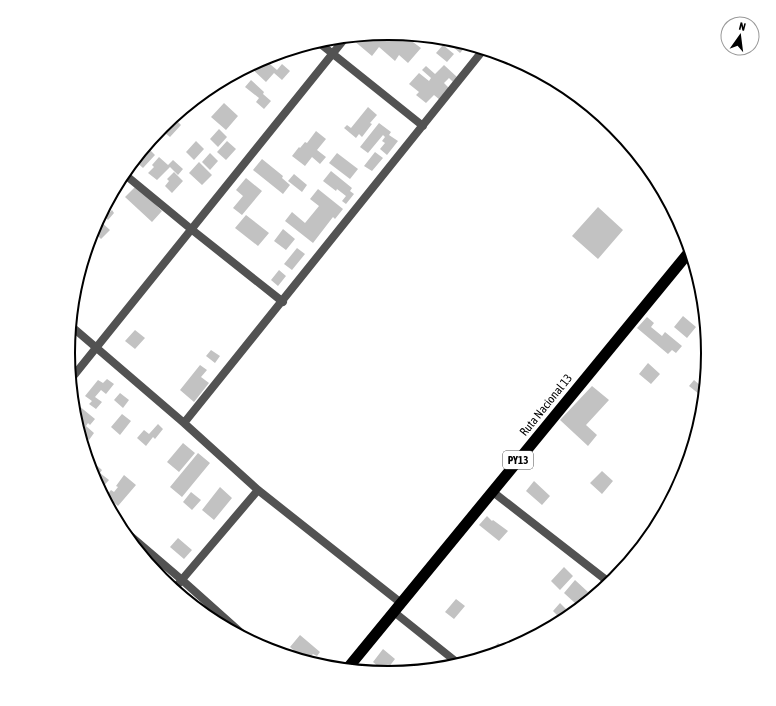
<svg xmlns="http://www.w3.org/2000/svg" width="776" height="706" viewBox="0 0 776 706" font-family="'Asap Condensed',sans-serif">
<style>
.building{fill:#c2c2c2}
.lines{fill:none;stroke-linecap:round;stroke-linejoin:round}
.minor{stroke:#525252;stroke-width:8}
.trunk{stroke:#000;stroke-width:11}
.labels{text-anchor:middle;stroke-width:3;stroke-linejoin:round;paint-order:stroke}
.shield{fill:#fff;stroke:#4c4c4c;stroke-width:1}
.shield-label{font-size:11px;font-weight:bold;fill:#000}
.street-label{font-size:12px;fill:#000;stroke:#fff}
.rim{fill:none;stroke:#000;stroke-width:2}
</style>
<rect width="100%" height="100%" fill="#fff"/>
<path class="building" d="M388 33 402 34 421 48 408 63 399 55 395 61 379 47 372 56 353 40 357 36Z
M443 38 451 39 468 44 460 53Z
M311 43 313 45 308 51 302 46Z
M443 45 454 54 447 62 436 53Z
M264 59 277 70 282 64 290 71 282 80 274 73 266 82 249 66 258 62 260 64Z
M444 65 457 77 453 82 449 78 444 83 449 88 440 100 434 95 426 103 416 95 419 92 409 84 419 73 429 81 431 78 422 70 426 66 435 74Z
M251 80 264 92 263 94 271 101 264 109 256 102 259 98 245 87Z
M224 103 238 116 226 130 211 117Z
M368 107 377 115 370 123 372 124 362 137 359 134 356 138 344 128 347 125 351 128Z
M173 117 181 125 170 137 160 129Z
M379 123 391 132 389 135 398 141 387 155 380 149 385 143 382 141 385 137 383 135 368 153 360 147Z
M219 129 227 137 218 147 210 139Z
M316 131 326 139 317 150 326 157 320 164 312 157 305 166 292 156 299 147 300 148 305 142 307 143Z
M196 141 204 149 194 160 186 152Z
M227 141 236 149 226 160 217 152Z
M146 146 155 155 143 168 134 160Z
M375 152 383 158 372 171 364 166Z
M210 153 218 161 210 170 202 162Z
M337 153 358 169 350 179 329 163Z
M159 157 168 165 173 160 183 169 178 175 170 167 157 180 148 173 154 167 152 165Z
M262 159 283 176 282 178 290 185 283 194 253 170Z
M199 162 212 175 202 185 189 173Z
M331 171 352 188 350 191 354 194 346 204 342 201 346 196 337 189 336 191 323 181Z
M174 172 183 181 172 193 165 186 169 181 167 179Z
M294 174 307 185 302 192 288 181Z
M246 178 262 191 242 215 233 208 243 196 236 190Z
M136 186 162 211 152 222 125 197Z
M318 189 343 209 335 219 333 217 313 243 285 221 292 212 305 223 319 206 310 199Z
M106 204 111 209 100 220 98 219Z
M598 207 623 230 598 259 572 236Z
M112 210 114 213 108 220 105 217Z
M246 215 269 233 258 246 235 228Z
M100 221 110 230 101 239 97 235 93 239 91 237 92 230Z
M283 229 295 239 286 250 274 241Z
M297 248 305 254 292 270 284 264Z
M279 270 286 276 278 286 271 280Z
M683 316 696 327 687 338 674 327Z
M647 317 654 323 651 327 662 336 665 332 682 346 676 353 672 350 668 354 637 328Z
M135 330 145 338 135 349 125 341Z
M211 350 220 356 215 363 206 356Z
M648 363 660 374 651 384 639 374Z
M200 365 207 370 201 377 209 383 194 402 180 390Z
M107 379 114 384 106 394 101 390 95 397 102 402 96 409 89 404 92 401 85 396 98 380 103 383Z
M694 380 701 386 705 381 704 398 689 386Z
M592 386 609 400 586 425 597 435 588 446 560 420Z
M120 393 129 400 123 408 114 400Z
M73 401 95 419 90 425 88 423 86 426 94 433 89 440 80 433 84 429 76 423 74 415Z
M122 414 131 421 120 435 111 427Z
M158 424 163 429 155 439 153 437 146 446 137 438 144 430 149 434Z
M183 443 195 453 179 472 167 462Z
M198 453 210 463 182 497 170 487Z
M94 463 102 470 100 473 109 480 100 490 92 475 90 468Z
M602 471 613 481 602 494 590 483Z
M124 475 136 485 118 506 106 496 111 490 114 492 118 487 116 486Z
M534 481 550 496 542 505 526 491Z
M220 487 232 498 214 520 202 510Z
M191 492 201 500 192 510 183 502Z
M487 516 492 521 493 520 508 531 499 541 479 525Z
M178 538 192 550 184 559 170 547Z
M564 567 573 576 560 590 551 581Z
M575 580 588 592 576 604 564 593Z
M456 599 465 606 454 619 445 612Z
M560 603 566 609 559 617 553 611Z
M300 635 320 652 317 656 313 654 306 661 290 647Z
M498 643 506 650 487 656Z
M383 649 395 659 385 672 373 662Z"/>
<g class="lines">
<path class="minor" d="M318 42 423 126
M123 173 191 229 283 302
M71 326 184 423
M71 379 346 37
M493 492 610 583
M120 527 182 580 248 639
M174 589 258 490
M401 603 258 490 184 423 484 49
M394 612 459 664"/>
<path class="trunk" d="M347 669 690 251"/>
</g>
<g class="labels">
<rect class="shield" x="503" y="451" width="30" height="18" rx="3"/>
<g class="shield-label">
<text x="518" y="464">PY13</text>
</g>
<g class="street-label">
<text transform="translate(546 405) rotate(-51)" y="4">Ruta Nacional 13</text>
</g>
</g>
<path d="M0 0H776V706H0ZM75 353a313 313 0 1 1 626 0a313 313 0 1 1-626 0Z" fill="#fff" fill-rule="evenodd"/>
<path class="rim" d="M75 353a313 313 0 1 1 626 0a313 313 0 1 1-626 0Z"/>
<g transform="translate(740 36) rotate(14)"><circle r="19" fill="#ffffff" stroke="#999999"/>
<path d="M0-3L7 15L0 10L-7 15Z" fill="#000000"/>
<text y="-6" font-size="11" font-weight="bold" text-anchor="middle" fill="#000000">N</text>
</g>
</svg>
